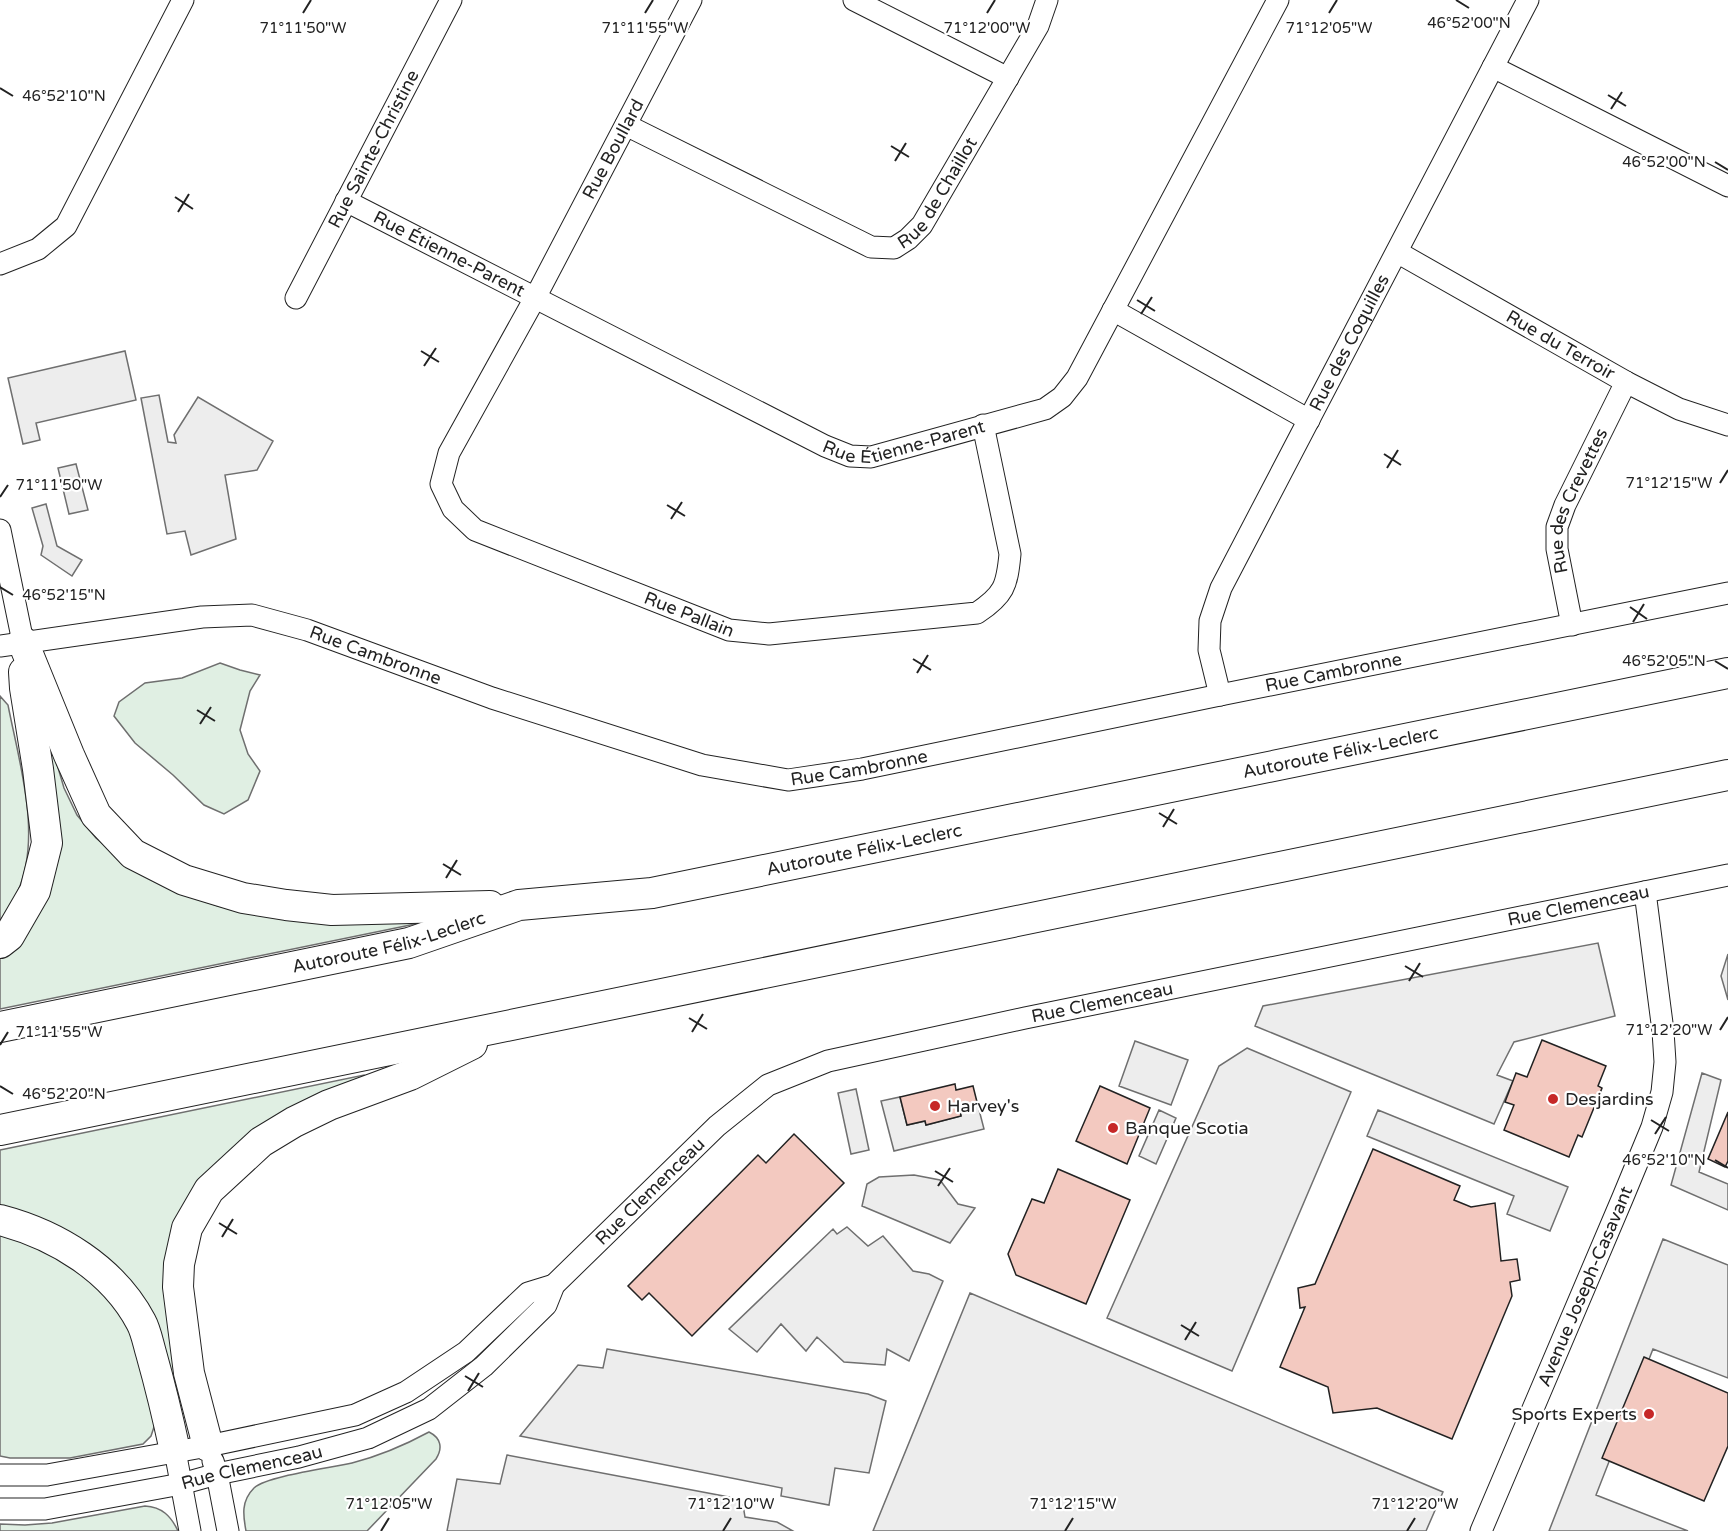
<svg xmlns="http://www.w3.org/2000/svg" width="1728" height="1531" viewBox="0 0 1728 1531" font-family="'Varela Round',sans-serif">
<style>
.green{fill:#e0efe3;stroke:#6f6f6f;stroke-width:1.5}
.parking{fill:#ededed;stroke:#6f6f6f;stroke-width:1.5}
.building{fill:#f3c9c0;stroke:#222;stroke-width:1.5}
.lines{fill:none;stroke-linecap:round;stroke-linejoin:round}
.minor-casing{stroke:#222;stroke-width:23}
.highway-casing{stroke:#222;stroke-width:32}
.minor{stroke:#fff;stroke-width:21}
.highway{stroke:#fff;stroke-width:30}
.ticks{fill:none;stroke:#222;stroke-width:2}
.poi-dot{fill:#c62828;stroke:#fff;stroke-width:2}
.labels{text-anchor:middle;stroke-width:4.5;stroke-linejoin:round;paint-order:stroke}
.street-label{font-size:18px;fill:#222;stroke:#fff}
.poi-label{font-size:18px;fill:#222;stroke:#fff;text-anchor:start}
.ticks-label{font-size:15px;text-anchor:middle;fill:#222;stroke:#fff;stroke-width:4.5;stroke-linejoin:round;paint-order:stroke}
</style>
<rect width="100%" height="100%" fill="#fff"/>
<path class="green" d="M220 663 240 670 260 675 250 691 240 730 248 754 260 771 248 800 224 814 204 805 173 775 135 743 114 716 119 702 145 683 182 678Z
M0 696 8 705C19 762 43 838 17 893 13 903 6 912 0 921Z
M54 754 64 788 77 815 96 838 129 865 171 889 218 906 266 915 425 922 0 1009V957L21 935 43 757Z
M364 1075 366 1080 194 1193 185 1393 177 1395 159 1335 0 1210V1150Z
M0 1232 30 1242 102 1286 134 1328 155 1424 151 1436 143 1444 70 1458H10L0 1456Z
M429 1432C441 1438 443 1448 436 1459L367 1531H246C243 1515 241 1501 254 1488 267 1476 331 1468 352 1463 379 1456 405 1445 429 1432Z
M145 1506C162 1507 171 1516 178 1531H0V1524L25 1525 52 1523Z"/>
<path class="parking" d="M125 351 136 400 36 423 40 440 23 444 8 378Z
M159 395 168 442 176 443 174 435 198 397 273 441 257 470 225 475 236 539 191 555 185 531 167 534 141 398Z
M76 464 88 510 69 514 58 468Z
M46 504 57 546 82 560 72 576 41 555 43 546 32 508Z
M1598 943 1615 1016 1514 1042 1497 1075 1513 1081 1494 1124 1255 1026 1263 1006Z
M1728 954V1000L1721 976Z
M1135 1041 1188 1060 1171 1105 1119 1086Z
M1247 1048 1351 1092 1232 1371 1107 1318 1219 1066Z
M1702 1073 1721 1080 1699 1172 1728 1184V1210L1671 1185Z
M856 1089 869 1150 851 1154 838 1093Z
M900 1097 907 1125 925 1121 926 1125 961 1116 959 1106 977 1102 984 1129 894 1151 881 1101Z
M1159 1110 1176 1118 1156 1164 1139 1156Z
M1378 1110 1568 1187 1550 1231 1507 1214 1514 1196 1367 1136Z
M914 1175 940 1180 958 1204 975 1208 950 1243 862 1206 867 1184 879 1177Z
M847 1227 868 1246 883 1236 913 1271 929 1274 943 1281 909 1361 887 1349 885 1365 844 1362 817 1337 806 1351 781 1324 757 1352 729 1329 833 1229 837 1234Z
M1663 1239 1728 1265V1378L1653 1349 1596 1495 1688 1531H1549Z
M970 1293 1443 1492 1426 1531H873Z
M607 1349 868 1394 886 1401 869 1473 835 1468 829 1505 781 1496 782 1488 520 1436 578 1365 603 1368Z
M507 1455 729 1497 743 1505 745 1517 777 1522 793 1531H447L457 1479 500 1484Z"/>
<path class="building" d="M1542 1040 1606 1066 1598 1086 1602 1088 1582 1137 1578 1135 1569 1157 1504 1130 1514 1105 1505 1102 1516 1073 1527 1077Z
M955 1084 956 1090 973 1086 977 1102 959 1106 961 1116 926 1125 925 1121 907 1125 900 1097Z
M1100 1086 1150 1108 1127 1164 1076 1141Z
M1728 1112V1161L1725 1167 1708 1159Z
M794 1134 844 1183 692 1336 649 1293 642 1300 628 1286 758 1155 766 1163Z
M1373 1149 1460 1186 1454 1200 1471 1207 1495 1203 1501 1261 1517 1259 1520 1280 1510 1282 1512 1296 1452 1439 1377 1408 1333 1413 1328 1387 1280 1367 1305 1307 1300 1308 1298 1288 1315 1284Z
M1058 1169 1130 1200 1086 1304 1016 1275 1008 1254 1032 1199 1044 1203Z
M1644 1357 1728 1393V1446L1704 1501 1602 1458Z"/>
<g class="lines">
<defs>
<g id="minor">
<path id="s1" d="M691 0 535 298 449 453 441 484 453 509 475 530 729 630 769 634 977 613C1004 595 1007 586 1010 554L983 425"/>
<path d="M854 0 1008 78"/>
<path d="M1493 67 1728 186"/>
<path id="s2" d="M626 125 871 247 894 248 908 239 922 225 1038 26 1047 0"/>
<path id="s3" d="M346 201 825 446 850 456 871 457 1045 409 1062 397 1077 378 1278 0"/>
<path id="s4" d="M1397 252 1626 382 1679 409 1728 425"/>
<path d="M0 264 38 249 66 226 183 0"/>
<path id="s5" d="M296 298 451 0"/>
<path d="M1113 310 1309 420"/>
<path d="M0 530 23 642"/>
<path id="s6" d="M1572 625 1557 549V527L1565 505 1626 382"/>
<path id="s7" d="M0 646 202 617 252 615 307 630 492 698 702 765 788 780 862 769 1220 695 1728 593"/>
<path id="s8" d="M1220 695 1209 650 1210 621 1221 588 1528 0"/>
<path d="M175 1451 190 1531"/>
<path d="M213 1461 217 1474 228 1531"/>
<path d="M0 1475H47L208 1446 355 1415 406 1392 466 1352 528 1293 554 1285"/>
<path id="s9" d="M0 1509H45L181 1484 217 1474 299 1457 368 1438 429 1409 484 1366 546 1305 554 1285 717 1126 768 1085 828 1061 1025 1018 1728 875"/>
<path id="s10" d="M1481 1531 1623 1197 1652 1127 1662 1092 1665 1062 1663 1031 1645 892"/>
</g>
<g id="highway">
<path d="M23 642 69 755 96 815 133 854 184 880 243 898 286 905 332 910 490 906"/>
<path d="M0 943 9 936 35 891 47 843 38 769 25 688 24 672"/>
<path id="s11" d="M0 1027 409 943 519 905 652 893 1728 673"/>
<path d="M0 1130 1728 775"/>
<path d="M0 1220C57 1235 113 1269 141 1322 146 1331 148 1343 151 1353 160 1385 168 1418 175 1451"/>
<path d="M208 1446 189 1373 178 1287 179 1264 187 1228 209 1190 261 1142 294 1122 329 1105 410 1075 472 1044"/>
</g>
</defs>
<use href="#minor" class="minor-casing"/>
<use href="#highway" class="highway-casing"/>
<use href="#minor" class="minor"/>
<use href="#highway" class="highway"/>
</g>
<path class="ticks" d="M1456 0 1469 8M303 13 311 0M645 13 653 0M987 13 995 0M1329 13 1337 0M0 88 13 96M1608 95 1626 106M1611 109 1622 92M891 146 909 157M895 161 906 143M1715 162 1728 170M175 197 193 209M178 212 189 194M1137 300 1155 311M1141 314 1152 297M421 351 439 362M424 366 436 348M1384 454 1401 465M1387 468 1398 450M1720 483 1728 470M0 497 8 485M667 505 685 516M671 519 682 502M0 587 13 595M1630 607 1647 619M1633 622 1644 604M913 659 931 670M1715 661 1728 669M917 673 928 655M197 710 215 721M200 724 211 707M1159 813 1177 824M1163 827 1174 809M443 864 461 875M446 878 457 860M1405 966 1423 977M1409 981 1420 963M689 1018 707 1029M1720 1030 1728 1017M692 1032 703 1014M0 1045 8 1032M0 1086 13 1094M1651 1120 1669 1131M1655 1134 1666 1117M1715 1160 1728 1168M935 1171 953 1182M938 1186 950 1168M219 1223 237 1234M222 1237 233 1219M1181 1325 1199 1336M1185 1340 1196 1322M465 1376 483 1387M468 1391 479 1373M381 1531 389 1518M723 1531 731 1518M1065 1531 1073 1518M1407 1531 1415 1518"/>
<g class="poi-dot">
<circle cx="1553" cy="1099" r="6"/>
<circle cx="935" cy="1106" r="6"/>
<circle cx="1113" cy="1128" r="6"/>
<circle cx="1649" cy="1414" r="6"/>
</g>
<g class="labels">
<g class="street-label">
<text dy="6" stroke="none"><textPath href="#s5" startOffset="168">Rue Sainte-Christine</textPath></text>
<text transform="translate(613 149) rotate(-62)" y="6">Rue Boullard</text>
<text dy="6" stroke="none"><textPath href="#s2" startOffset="368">Rue de Chaillot</textPath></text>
<text dy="6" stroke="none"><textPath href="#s3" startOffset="116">Rue Étienne-Parent</textPath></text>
<text dy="6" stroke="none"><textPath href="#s8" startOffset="387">Rue des Coquilles</textPath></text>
<text dy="6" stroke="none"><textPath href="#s4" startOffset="188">Rue du Terroir</textPath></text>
<text dy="6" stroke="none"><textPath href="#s3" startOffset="620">Rue Étienne-Parent</textPath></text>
<text dy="6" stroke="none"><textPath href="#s6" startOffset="130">Rue des Crevettes</textPath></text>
<text dy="6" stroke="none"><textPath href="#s1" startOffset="834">Rue Pallain</textPath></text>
<text dy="6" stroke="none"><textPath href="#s7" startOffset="384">Rue Cambronne</textPath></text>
<text dy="6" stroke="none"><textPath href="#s7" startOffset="1372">Rue Cambronne</textPath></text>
<text dy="6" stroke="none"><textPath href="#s11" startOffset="1370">Autoroute Félix-Leclerc</textPath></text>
<text dy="6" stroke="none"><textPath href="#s7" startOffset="888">Rue Cambronne</textPath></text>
<text dy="6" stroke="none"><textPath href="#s11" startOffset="884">Autoroute Félix-Leclerc</textPath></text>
<text dy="6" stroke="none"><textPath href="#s9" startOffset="1746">Rue Clemenceau</textPath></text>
<text dy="6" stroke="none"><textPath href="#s11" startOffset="398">Autoroute Félix-Leclerc</textPath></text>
<text dy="6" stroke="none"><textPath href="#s9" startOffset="1260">Rue Clemenceau</textPath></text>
<text dy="6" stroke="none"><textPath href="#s9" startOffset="756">Rue Clemenceau</textPath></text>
<text dy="6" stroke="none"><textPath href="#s10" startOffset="266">Avenue Joseph-Casavant</textPath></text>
<text dy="6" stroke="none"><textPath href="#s9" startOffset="256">Rue Clemenceau</textPath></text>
</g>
<g class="poi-label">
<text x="1565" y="1105">Desjardins</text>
<text x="947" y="1112">Harvey's</text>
<text x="1125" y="1134">Banque Scotia</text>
<text x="1637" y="1420" text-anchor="end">Sports Experts</text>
</g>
</g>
<g class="ticks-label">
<text x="1469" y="28">46°52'00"N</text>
<text x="303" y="33">71°11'50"W</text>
<text x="645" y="33">71°11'55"W</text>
<text x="987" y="33">71°12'00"W</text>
<text x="1329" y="33">71°12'05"W</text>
<text x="64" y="101">46°52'10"N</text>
<text x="1664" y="167">46°52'00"N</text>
<text x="1669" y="488">71°12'15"W</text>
<text x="59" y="490">71°11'50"W</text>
<text x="64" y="600">46°52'15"N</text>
<text x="1664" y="666">46°52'05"N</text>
<text x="1669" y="1035">71°12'20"W</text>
<text x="59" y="1037">71°11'55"W</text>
<text x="64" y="1099">46°52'20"N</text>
<text x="1664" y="1165">46°52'10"N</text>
<text x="389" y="1509">71°12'05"W</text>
<text x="731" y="1509">71°12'10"W</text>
<text x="1073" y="1509">71°12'15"W</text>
<text x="1415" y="1509">71°12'20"W</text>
</g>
</svg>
